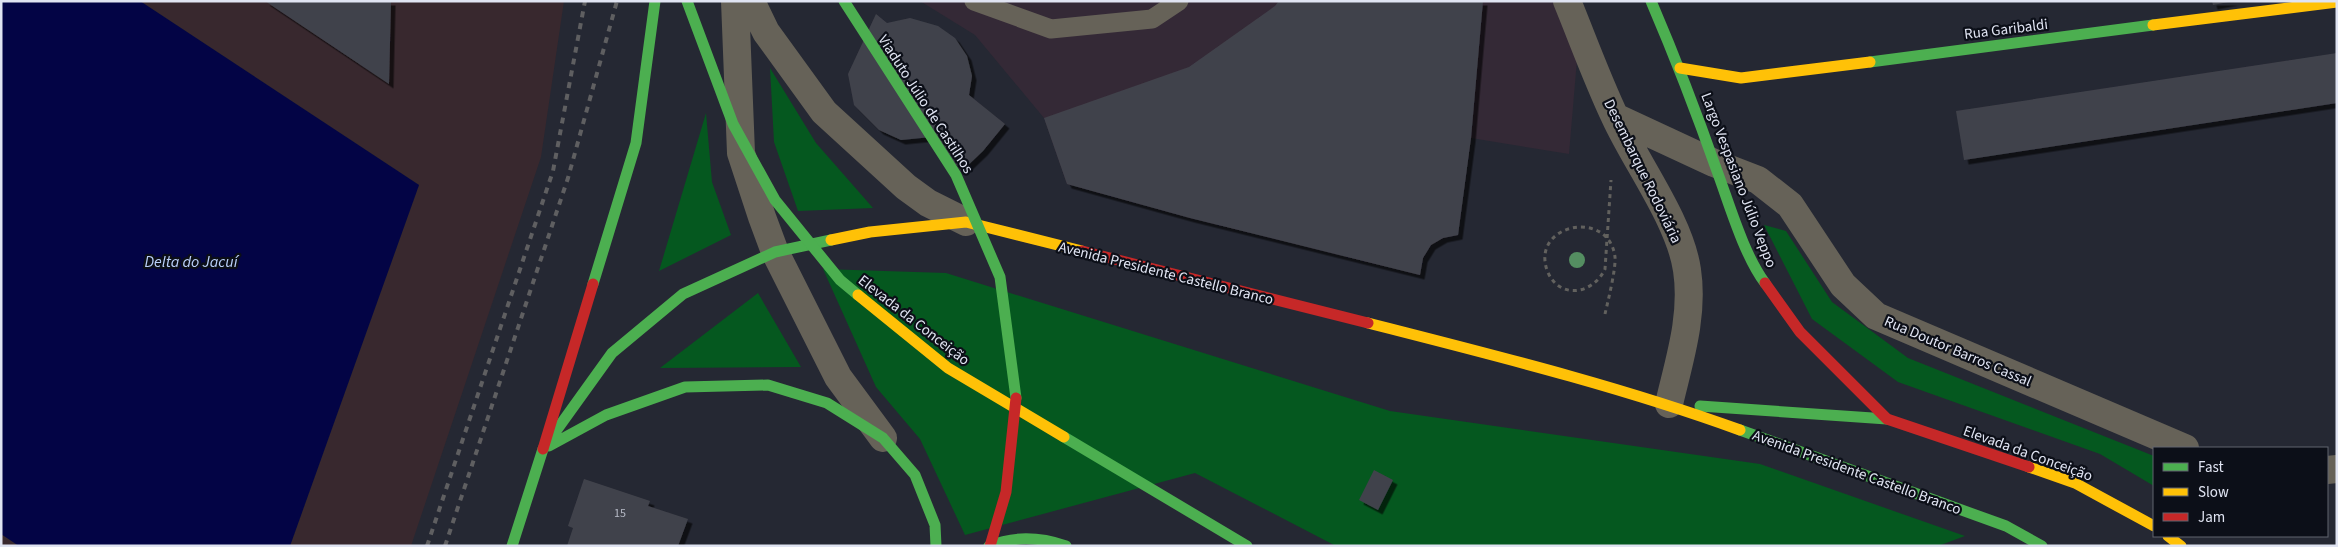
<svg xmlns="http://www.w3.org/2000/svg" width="2338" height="547" viewBox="0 0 2338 547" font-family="'Source Sans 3',sans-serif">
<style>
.commercial{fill:#342936}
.industrial{fill:#38282e}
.green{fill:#05581f}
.water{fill:#030445}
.building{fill:#41424b;filter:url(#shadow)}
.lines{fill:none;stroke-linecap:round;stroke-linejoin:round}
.path{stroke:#62615e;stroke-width:3;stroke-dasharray:4 4;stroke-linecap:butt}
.lane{stroke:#666258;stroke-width:19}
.street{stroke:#666258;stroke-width:28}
.fast{stroke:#4caf50;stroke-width:11}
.slow{stroke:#ffc107;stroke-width:11}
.jam{stroke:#c62828;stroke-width:11}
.rail{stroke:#5f5f61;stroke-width:4;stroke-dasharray:6 6;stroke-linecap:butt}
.fast-bridge{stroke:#4caf50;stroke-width:11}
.slow-bridge{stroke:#ffc107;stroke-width:11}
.jam-bridge{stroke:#c62828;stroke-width:11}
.tree{fill:#548e61}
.labels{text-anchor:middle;stroke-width:4.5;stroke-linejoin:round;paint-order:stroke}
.number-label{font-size:12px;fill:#b8bcc8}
.street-label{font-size:15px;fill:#e0e4f2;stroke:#0c0f18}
.water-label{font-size:16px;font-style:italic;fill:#bbd1fb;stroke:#0c0f18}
</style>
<defs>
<filter id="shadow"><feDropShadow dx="4.5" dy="4.5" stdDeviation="0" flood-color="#0009"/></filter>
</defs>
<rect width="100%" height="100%" fill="#252833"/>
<path class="commercial" d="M920 1H1582L1569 154 1471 138 1458 235 1443 238 1431 245 1423 258 1420 275 1190 218 1067 184 1044 118 975 35Z"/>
<path class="industrial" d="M140 1H564L541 157 411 546H290L419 185Z
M1 534 19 546H1Z"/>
<path class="green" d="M770 68 816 143 873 208 798 211 774 142Z
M706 113 712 182 731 235 659 271Z
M1764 225 1786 231 1832 302 1908 358 2154 456V486L2100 454 1898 382 1812 319Z
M823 269 946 273 1390 411 1760 464 1965 536 1938 546H1336L1195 473 965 535 920 439 876 387Z
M758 293 801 367 660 368Z"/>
<path class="water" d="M1 1H140L419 185 290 546H19L1 534Z"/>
<path class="building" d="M265 1H391L389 84Z
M1279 1H1483L1471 138 1458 235 1443 238 1431 245 1423 258 1420 275 1190 218 1067 184 1044 118 1189 67 1275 6Z
M2212 1H2234L2213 5Z
M876 14 887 23 910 18 938 26 955 38 967 56 972 76 969 95 1005 124 983 151 962 171 931 137 901 140 879 130 854 105 848 74Z
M2337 53V103L1964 160 1956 111Z
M1374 470 1393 480 1378 510 1359 500Z
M584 479 650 501 648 506 688 519 678 546H567L573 528 568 526Z"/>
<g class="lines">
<path class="path" d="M1605 314C1608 301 1616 269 1615 257 1609 208 1531 224 1547 270 1558 300 1593 295 1605 269L1611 180"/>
<path class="lane" d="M974 1 1051 29 1152 19 1179 1"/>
<path class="street" d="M735 1 741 153 762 217 775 252 838 377 883 438
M751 1 766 32 824 112 906 187 928 203 966 222
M1567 1C1583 40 1597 79 1615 117 1636 163 1680 221 1687 270 1694 316 1679 361 1669 404
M1615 117 1714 163 1758 180 1790 205 1843 285 1876 316 2185 448
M2327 470 2337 469"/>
<path class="fast" d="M1651 1C1675 57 1697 114 1717 171 1730 206 1744 255 1765 283
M1870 62 2153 25
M593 284 636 143 655 1
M1700 406 1887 419
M1740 430 2006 526 2042 546
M549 446 606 415 685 387 768 385 827 403 883 438 915 475 935 525 936 546
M512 546 543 449 612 353 683 294 775 252 831 240
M989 546C1014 536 1040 537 1066 546"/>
<path class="slow" d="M2153 25 2337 2
M1680 68 1741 78 1870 62
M831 240 870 232 966 222 1082 251
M1368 323C1493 355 1619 386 1740 430
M2029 467 2075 483 2154 526
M2168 536 2181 546"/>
<path class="jam" d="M1082 251 1368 323
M1765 283 1800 332 1887 419 2029 467
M543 449 593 284"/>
<path class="rail" d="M427 546 553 171 585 1
M445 546 568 178 617 1"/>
<path class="fast-bridge" d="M687 1 733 124 775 200 840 280 858 295
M844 1 956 175 1000 277 1016 398
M1064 437 1247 546"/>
<path class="slow-bridge" d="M858 295 948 368 1064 437"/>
<path class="jam-bridge" d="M990 546 1006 492 1016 398"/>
</g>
<circle class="tree" cx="1577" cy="260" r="8"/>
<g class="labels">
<g class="number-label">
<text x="620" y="517">15</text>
</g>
<g class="street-label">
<text transform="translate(2006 29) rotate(-7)" y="5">Rua Garibaldi</text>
<text transform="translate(926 104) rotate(57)" y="5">Viaduto Júlio de Castilhos</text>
<text transform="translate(1643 171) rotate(64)" y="5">Desembarque Rodoviária</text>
<text transform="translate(1739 180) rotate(69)" y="5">Largo Vespasiano Júlio Veppo</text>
<text transform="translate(1166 273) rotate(14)" y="5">Avenida Presidente Castello Branco</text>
<text transform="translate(914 320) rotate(38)" y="5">Elevada da Conceição</text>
<text transform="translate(1958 351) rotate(23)" y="5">Rua Doutor Barros Cassal</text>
<text transform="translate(2028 453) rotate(20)" y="5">Elevada da Conceição</text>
<text transform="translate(1857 472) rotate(20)" y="5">Avenida Presidente Castello Branco</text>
</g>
<g class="water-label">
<text x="191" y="267">Delta do Jacuí</text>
</g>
</g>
<rect width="2338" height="547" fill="none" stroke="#e0e4f2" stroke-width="5"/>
<rect x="2153" y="447" width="175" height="90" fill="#0c0f18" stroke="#61646f"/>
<rect x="2163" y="463" width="25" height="8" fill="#4caf50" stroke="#61646f"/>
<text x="2198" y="472" font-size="15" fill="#e0e4f2">Fast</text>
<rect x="2163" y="488" width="25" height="8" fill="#ffc107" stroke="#61646f"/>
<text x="2198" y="497" font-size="15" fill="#e0e4f2">Slow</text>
<rect x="2163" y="513" width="25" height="8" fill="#c62828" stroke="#61646f"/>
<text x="2198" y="522" font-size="15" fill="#e0e4f2">Jam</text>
</svg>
